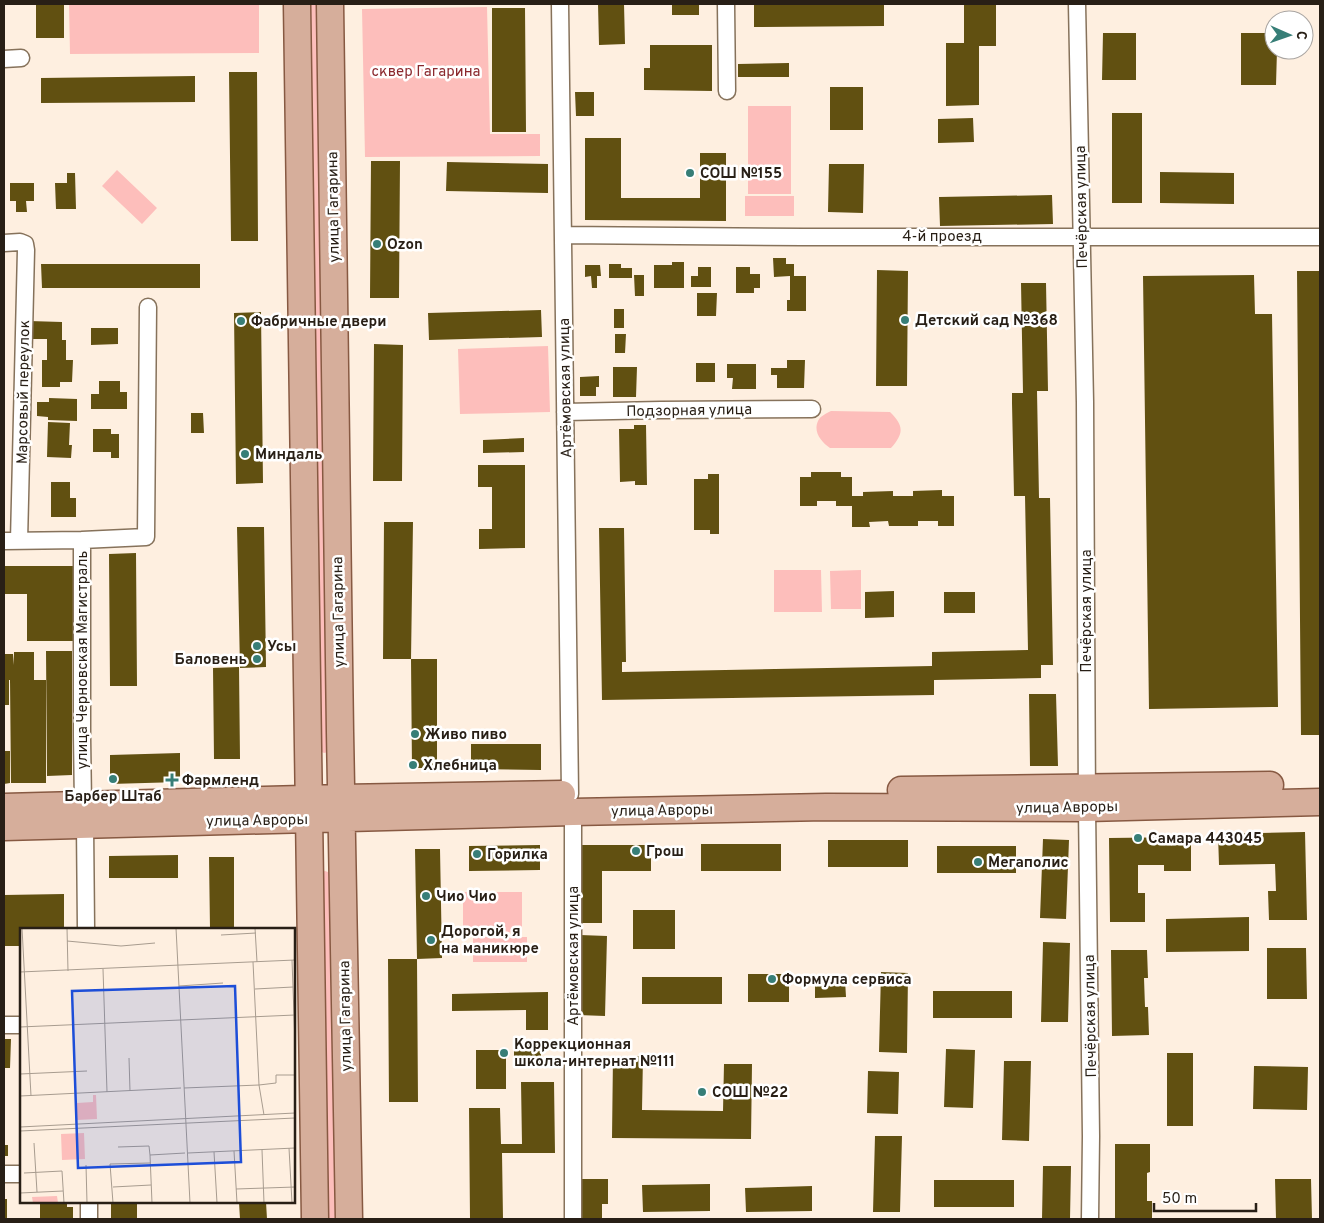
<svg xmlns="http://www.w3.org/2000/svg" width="1324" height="1223" viewBox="0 0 1324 1223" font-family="Overpass,sans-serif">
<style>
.green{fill:#fdbebb}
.building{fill:#615011}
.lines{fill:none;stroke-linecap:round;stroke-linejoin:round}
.street-casing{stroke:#86725b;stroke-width:19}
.primary-casing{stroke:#875942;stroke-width:29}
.street{stroke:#fff;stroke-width:16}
.primary{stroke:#d6ae9b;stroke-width:26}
.poi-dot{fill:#377e77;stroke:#fff;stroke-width:2}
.labels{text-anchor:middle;stroke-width:5;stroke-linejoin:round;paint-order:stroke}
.park-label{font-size:15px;fill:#8b292e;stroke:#fff}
.poi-label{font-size:15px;font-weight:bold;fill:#281f16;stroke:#fff;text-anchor:start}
.street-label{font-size:15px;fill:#281f16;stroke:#fff}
.inset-road{fill:none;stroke:#a89c8f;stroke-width:1}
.view{fill:#1d4ed8;fill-opacity:0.15;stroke:#1d4ed8;stroke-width:2.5}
.inset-edge{fill:none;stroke:#281f16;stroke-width:2.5}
</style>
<rect width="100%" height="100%" fill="#feefe0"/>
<path class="green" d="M69 4H259V53L70 54Z
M309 4H321L328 752 324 753 320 751Z
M487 7 490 134H540V156L365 157 362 9Z
M748 106H791V194H748Z
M117 170 157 208 142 224 102 186Z
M745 196H794V216H745Z
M548 346 550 412 460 414 458 349Z
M831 411 890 412C904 426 904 433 891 448H830C821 442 813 432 818 421 820 416 827 413 831 411Z
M774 570H821L822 612H774Z
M861 570V609H831L830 571Z
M325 871 328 872 331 874 337 1219H326L322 872Z
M463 892H522V932L463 933Z
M473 937H527V962H473Z"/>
<path class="building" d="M36 4H64V38H36Z
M598 4H624L625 44 599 45Z
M672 4H699V15H672Z
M754 4H884V26L754 27Z
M964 4H996V46H979V105L946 106V43H964Z
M492 8H525L526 132H492Z
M1103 33H1136V80H1102Z
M1241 33H1274V50H1277L1276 85H1241Z
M650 45H712V91L644 90V68H650Z
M789 63V77H738V64Z
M229 72H257L258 241H231Z
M195 76V102L41 103V78Z
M830 87H863V130H830Z
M575 92H594V116H576Z
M1112 113H1142V203H1112Z
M973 118 974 142 938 143V119Z
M585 138H621V198H700V153H726V221L585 220Z
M371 161H400L399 298H370Z
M447 162 548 164V193L446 191Z
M829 164H864L863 213 828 212Z
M1160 172 1234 173V204L1160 203Z
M67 173H75L76 209H56L55 183H67Z
M10 183H34V201H26L27 212H16V201H10Z
M1052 195 1053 224 940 226 939 197Z
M773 258H786V264H794V276H806V311H787V300H790V276L774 277Z
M672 262H684V288H654V265H672Z
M41 264H200V288H42Z
M609 264H621V268H632V278H609Z
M585 265H600L601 276H597V288H592L591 276 585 277Z
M698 267H711V287H691V276H698Z
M736 267H750V274H760V288H754V293H736Z
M877 270 908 271 907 386H876Z
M1297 271H1320V735H1301Z
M634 275H644V296H635Z
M1254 275 1255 314H1272L1278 707 1149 709 1143 276Z
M1021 283H1046L1048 391H1037L1039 498H1050L1053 665H1041V678L934 680V695L602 700 599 528H624L626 662H622V672L932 666V652L1028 650 1025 496H1014L1012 403V393H1023Z
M697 293H717L716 316H697Z
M614 309H624V328H614Z
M541 310 542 337 429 340 428 313Z
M261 312 263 483 236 484 234 313Z
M29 321 62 322V340H66V360H73L72 382H60V387H42V360H47V339H29Z
M91 328H118V344L91 345Z
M615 334H626L625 353H615Z
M374 344 403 345 402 481H373Z
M787 360H805L804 388H777V375H771V368H787Z
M696 363H715V382H696Z
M727 364H756V389H732L733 378H727Z
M613 367H637L636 397H613Z
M599 376V387H596V396H580V377Z
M99 381H120V392H127V409H91V394H99Z
M49 398 77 399V421L48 420V417L37 416V402H49Z
M191 413H203L204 433H191Z
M48 422 70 423 69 445H72L71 458 47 457Z
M634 425H646L647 485H635V481L620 482 619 429H634Z
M93 429H111V434H119V458H111V452H93Z
M524 438V452L483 453V440Z
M478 465H525V548L479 549V529H492V487H478Z
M811 472H841V477H852V496H863V492L893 491V496H913V491L942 490V496H954V526H938V521H918V526H889L888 521 869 522 870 527H852V506H836V501H817V506H800V477H811Z
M708 474H719V534H710V530H694V479H708Z
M51 482H70V498H76V517H51Z
M384 522H413L411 659H383Z
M237 527H264L266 667 240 668Z
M136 553 137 686H110L109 554Z
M4 566H73V641H27V594H4Z
M894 591V617L865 618V592Z
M944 592H975V613H944Z
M46 651H72V775L47 776Z
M14 652H34V680H46V783H11L10 680H9V705H4V654H13L14 665Z
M411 659H437V768H412Z
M239 667 240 759H214L213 668Z
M1029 694H1056L1058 766H1030Z
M471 744H541V770L471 769Z
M4 751H10V783L4 784Z
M180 753V782L110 784V755Z
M1305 832 1307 920H1269L1268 891H1276L1275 864 1219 865 1218 834Z
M1191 837V871H1164V865H1138V893H1145V922H1110L1109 838Z
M1043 839 1069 840 1066 919 1040 918Z
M828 840H908V867H828Z
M701 844H781V871H701Z
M540 845V870L469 871V846Z
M579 845H651V871H602V923H580Z
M937 846H1016V873H937Z
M415 849H440L442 958 417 959Z
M178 855V878H109V856Z
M209 857H234V929H210Z
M64 894V929H21V946H5L4 895Z
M633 910H675V949H633Z
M1249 917V951L1166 952V919Z
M580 935 607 936 605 1016 578 1015Z
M1043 942 1070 943 1068 1022H1041Z
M1267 948H1306L1307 999H1267Z
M1111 950H1147L1148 978H1144L1145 1007H1148L1149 1035 1112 1036Z
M388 959H417L418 1102H389Z
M881 972 908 973 907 1053 879 1052Z
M748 974H789V1002H748Z
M642 977H722V1004H642Z
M815 980H845L846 997 815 998Z
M933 991H1012V1018H933Z
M548 992V1030H526V1010L452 1011V994Z
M4 1039H11L10 1068H4Z
M514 1044H541V1063H514Z
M946 1049 975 1050 973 1108 944 1107Z
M476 1050H506V1089H476Z
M1167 1053H1193V1126H1167Z
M613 1056H643L642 1110 723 1111 724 1064H752L751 1139 612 1138Z
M1004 1061H1031L1029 1141 1002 1140Z
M1254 1066 1308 1067 1307 1110 1253 1109Z
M868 1071 899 1072 898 1114 867 1113Z
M521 1082H554L555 1153H502L503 1219H470L469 1108H500L501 1144H522Z
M875 1136H902L900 1212H873Z
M1115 1144H1150V1172L1147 1173V1201H1152V1219H1115Z
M4 1145H8V1156H4Z
M1043 1166H1071L1070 1219H1042Z
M579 1179H608V1204H602V1219H579Z
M1275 1179H1311L1312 1219H1276Z
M934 1180H1014V1207H934Z
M710 1184V1211L643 1212 642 1185Z
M812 1186V1211L746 1212 745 1188Z
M4 1199H7V1219H4Z
M40 1202H67V1207H73V1219H40Z
M111 1202H137V1219H111Z
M239 1202H266L267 1219H240Z"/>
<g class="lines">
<defs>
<path id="street" d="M560 4 570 794
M726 4 727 91
M1077 4 1085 402 1087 808 1091 1136 1090 1219
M4 59 21 58
M563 235 803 237H1320
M4 243 20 242 25 244 26 250 19 541
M565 412 661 410 812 409
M4 541 82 540
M83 804 82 736V540L146 537 148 307
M573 812V1219
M85 825 86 929
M4 1025H21
M4 1174H21
M89 1202V1219"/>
<path id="primary" d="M297 4 315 1219
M330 4 340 732 349 1219
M901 790 1270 785
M4 807 341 798 562 794
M4 827 573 812 826 807 1087 808 1320 802"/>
</defs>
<use href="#street" class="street-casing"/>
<use href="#primary" class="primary-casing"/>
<use href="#street" class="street"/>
<use href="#primary" class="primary"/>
</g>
<g class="poi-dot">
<circle cx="690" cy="173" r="5"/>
<circle cx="377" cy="244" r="5"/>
<circle cx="905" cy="320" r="5"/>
<circle cx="241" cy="321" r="5"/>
<circle cx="245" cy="454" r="5"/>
<circle cx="257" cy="646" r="5"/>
<circle cx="257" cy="659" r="5"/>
<circle cx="415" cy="734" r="5"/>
<circle cx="413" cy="765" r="5"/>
<circle cx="113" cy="779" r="5"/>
<path d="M169.5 772.5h5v5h5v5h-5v5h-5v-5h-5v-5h5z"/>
<circle cx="1138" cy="838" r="5"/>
<circle cx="636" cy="851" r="5"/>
<circle cx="477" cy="854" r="5"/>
<circle cx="978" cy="862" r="5"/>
<circle cx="426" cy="896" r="5"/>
<circle cx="431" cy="940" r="5"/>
<circle cx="772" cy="979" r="5"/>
<circle cx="504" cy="1053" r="5"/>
<circle cx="702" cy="1092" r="5"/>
</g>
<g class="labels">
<g class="park-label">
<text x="426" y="76">сквер Гагарина</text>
</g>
<g class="poi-label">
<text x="700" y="178">СОШ №155</text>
<text x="387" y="249">Ozon</text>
<text x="915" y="325">Детский сад №368</text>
<text x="251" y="326">Фабричные двери</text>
<text x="255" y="459">Миндаль</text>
<text x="267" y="651">Усы</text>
<text x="247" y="664" text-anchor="end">Баловень</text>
<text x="425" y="739">Живо пиво</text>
<text x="423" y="770">Хлебница</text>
<text x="182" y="785">Фармленд</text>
<text x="113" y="801" text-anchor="middle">Барбер Штаб</text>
<text x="1148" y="843">Самара 443045</text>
<text x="646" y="856">Грош</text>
<text x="487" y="859">Горилка</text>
<text x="988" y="867">Мегаполис</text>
<text x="436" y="901">Чио Чио</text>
<text x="441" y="936">Дорогой, я<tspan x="441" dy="17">на маникюре</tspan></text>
<text x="782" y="984">Формула сервиса</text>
<text x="514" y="1049">Коррекционная<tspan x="514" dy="17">школа-интернат №111</tspan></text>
<text x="712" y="1097">СОШ №22</text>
</g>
<g class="street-label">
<text transform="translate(333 207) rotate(-91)" y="5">улица Гагарина</text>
<text transform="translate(1081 207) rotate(-91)" y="5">Печёрская улица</text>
<text x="942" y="241">4-й проезд</text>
<text transform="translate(565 388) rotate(-91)" y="5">Артёмовская улица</text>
<text transform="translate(23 392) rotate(-89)" y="5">Марсовый переулок</text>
<text transform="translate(689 410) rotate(-1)" y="5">Подзорная улица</text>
<text transform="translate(1086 611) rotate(-90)" y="5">Печёрская улица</text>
<text transform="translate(338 612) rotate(-91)" y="5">улица Гагарина</text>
<text transform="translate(82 660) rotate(-90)" y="5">улица Черновская Магистраль</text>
<text transform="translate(1067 807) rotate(-1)" y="5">улица Авроры</text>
<text transform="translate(662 810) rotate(-1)" y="5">улица Авроры</text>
<text transform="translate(257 820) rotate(-1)" y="5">улица Авроры</text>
<text transform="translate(573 956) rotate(-90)" y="5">Артёмовская улица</text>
<text transform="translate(345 1016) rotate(-91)" y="5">улица Гагарина</text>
<text transform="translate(1090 1016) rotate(-91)" y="5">Печёрская улица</text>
</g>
</g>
<g transform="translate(20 928)">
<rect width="275" height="275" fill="#feefe0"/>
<path d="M73 167H76L77 191 57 192V175L73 174ZM64 205 65 231 42 232 41 206ZM37 268 38 275H13L12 269Z" fill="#fdbebb"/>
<path class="inset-road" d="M2 0 11 168M47 0 48 43M156 0 170 275M235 0 237 34M201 7 236 5M47 13 101 18 135 15M272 32 275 115M233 34 239 157 244 187M83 41 87 164M0 44 275 32M159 58 203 55M235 61 273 59M0 99 275 87M109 130 110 163M0 146 67 143M164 160 239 157 256 155V147H275M0 168 161 160M0 199 275 185M0 203 275 190M14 215 17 264M98 219 129 218 130 227 165 225M269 220 272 275M242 222 244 275M214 223 217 275M194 224 197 275M168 225 275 220M130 227 132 275M66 237 67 275M4 245 42 243 44 275M93 259 131 257M216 261 275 259M0 265 43 263M93 275 90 236 130 235"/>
<path class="view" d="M215 58 221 234 58 240 52 63Z"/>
<rect width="275" height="275" class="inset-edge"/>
</g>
<rect width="1324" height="1223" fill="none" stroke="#281f16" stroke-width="10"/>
<g transform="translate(1289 35) rotate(92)"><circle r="24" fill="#ffffff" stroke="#a9a5a2"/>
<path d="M0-4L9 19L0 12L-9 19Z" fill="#377e77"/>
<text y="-8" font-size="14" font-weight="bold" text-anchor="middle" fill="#281f16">С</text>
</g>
<path d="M1154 1203v8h102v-8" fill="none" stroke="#281f16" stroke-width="2.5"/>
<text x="1162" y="1203" font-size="15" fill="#281f16" stroke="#ffffff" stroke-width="4" paint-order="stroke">50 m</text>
</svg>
